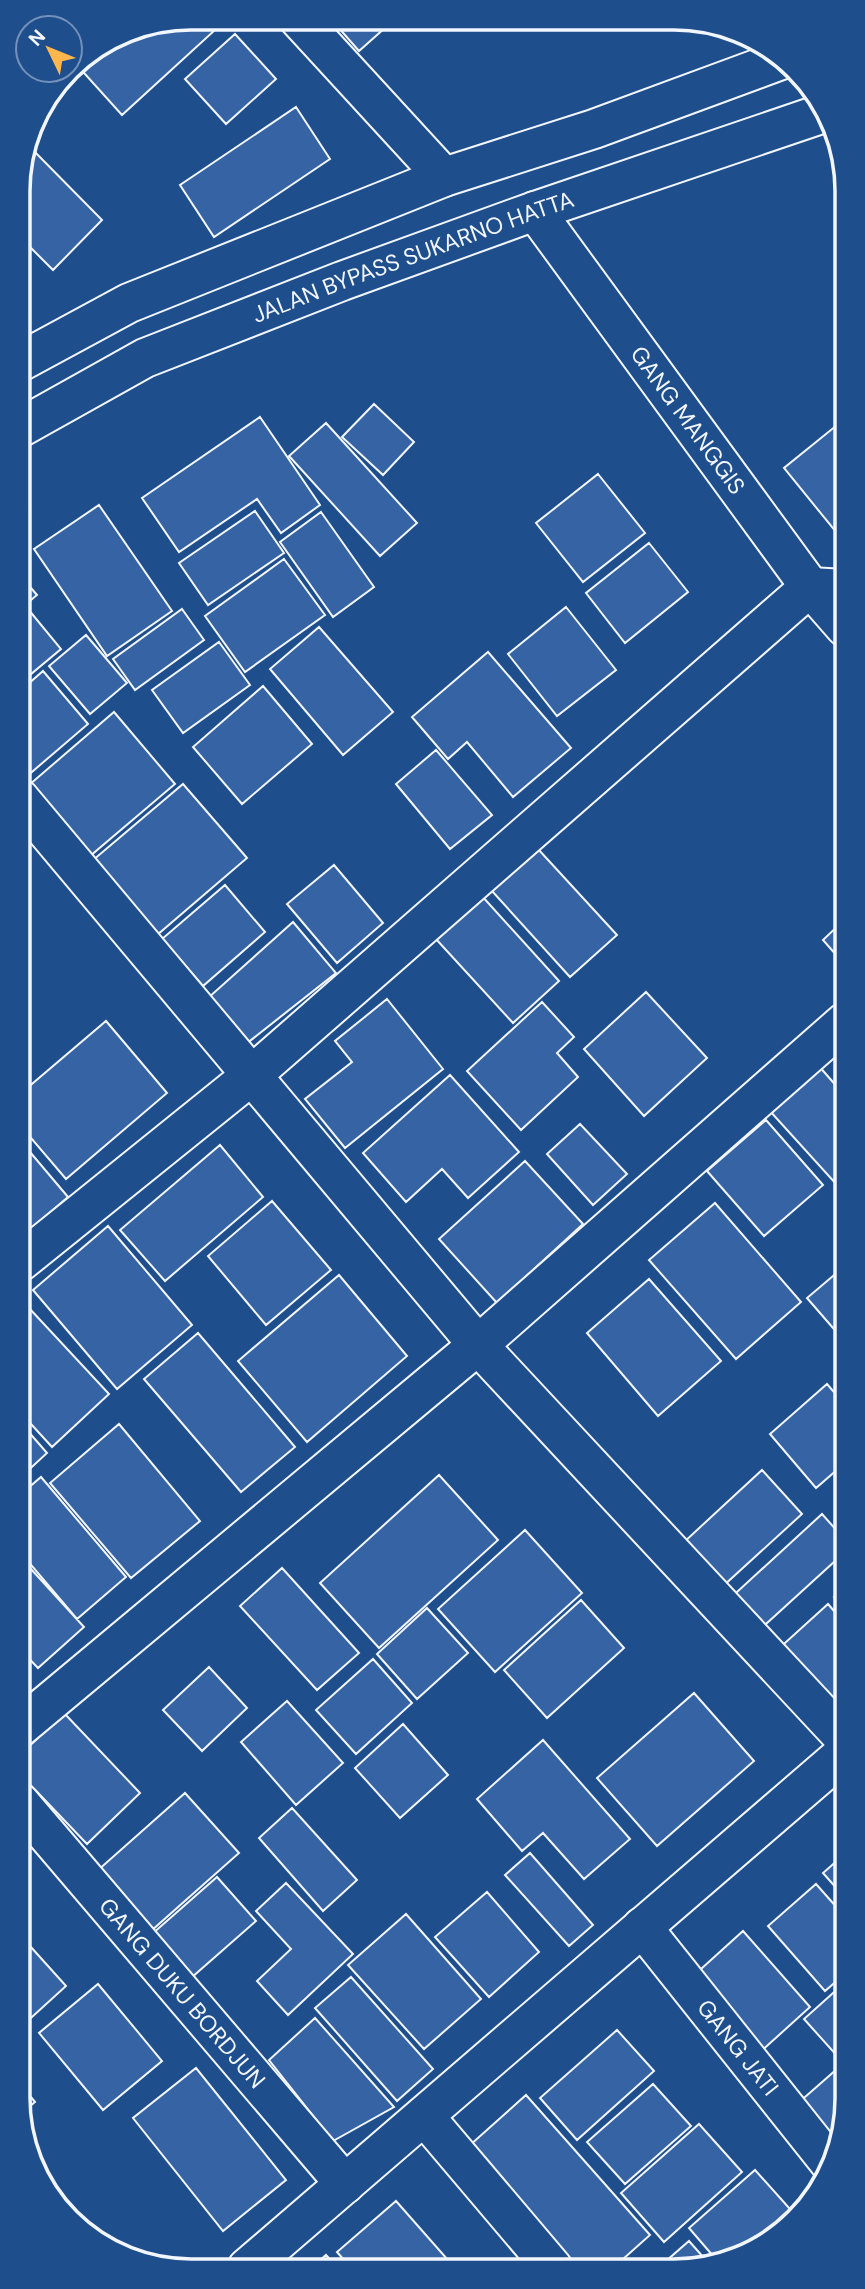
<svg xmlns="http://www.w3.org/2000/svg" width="865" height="2289" viewBox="0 0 865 2289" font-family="'DM Sans',sans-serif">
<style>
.building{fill:#3563a3;stroke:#f2f6ff;stroke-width:2}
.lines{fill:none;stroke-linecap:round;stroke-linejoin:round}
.minor-casing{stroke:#f2f6ff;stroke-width:42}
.trunk-casing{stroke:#f2f6ff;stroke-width:42}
.minor{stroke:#1f4e8c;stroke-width:38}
.trunk{stroke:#1f4e8c;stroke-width:38}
.labels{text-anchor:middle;stroke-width:5;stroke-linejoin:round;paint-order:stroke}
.street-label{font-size:23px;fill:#f2f6ff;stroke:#1f4e8c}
.rim{fill:none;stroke:#f2f6ff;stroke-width:3.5}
</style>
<rect width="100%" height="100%" fill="#1f4e8c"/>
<path class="building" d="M191 18 227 19 122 115 75 63 125 31Z
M330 18 395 19 359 51Z
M235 34 276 79 226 124 185 79Z
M296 107 330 159 214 237 180 185Z
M27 144 102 220 53 270 18 235V179Z
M374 404 414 442 383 475 342 437Z
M260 417 320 505 281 533 257 499 179 552 142 498Z
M842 421 845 424V543L784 468Z
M326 423 417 523 380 556 289 456Z
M598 474 645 533 583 582 536 523Z
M99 505 172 611 107 656 34 549Z
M255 511 284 553 208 605 179 563Z
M321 512 374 587 333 617 280 542Z
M649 543 688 592 625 643 586 593Z
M284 559 325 615 245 672 205 616Z
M19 574 37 595 19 610Z
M566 607 616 670 557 716 508 654Z
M28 609 61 649 19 684V618Z
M182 609 204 640 135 690 113 659Z
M319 627 393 712 343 755 270 669Z
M86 635 127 683 90 714 49 666Z
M219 642 250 685 183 733 152 690Z
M488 652 571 748 513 797 467 742 448 759 412 717Z
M43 671 88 724 19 783V692Z
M263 686 312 744 242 804 193 747Z
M114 712 175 784 83 862 22 791Z
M436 750 492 815 450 849 396 784Z
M183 784 247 858 150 941 86 866Z
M538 849 617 935 570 977 492 891Z
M334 865 383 923 337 963 287 904Z
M225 885 265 932 203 986 162 939Z
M481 895 559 981 513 1023 435 938Z
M845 919V965L823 940Z
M293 922 336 973 246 1044 208 998Z
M646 992 707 1058 644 1116 584 1049Z
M387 999 443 1069 345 1148 305 1099 352 1062 335 1041Z
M542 1002 574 1037 557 1053 578 1077 521 1130 467 1071Z
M106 1021 167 1093 66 1179 19 1124V1095Z
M818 1065 846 1097V1195L769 1110Z
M450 1075 519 1152 468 1198 442 1169 406 1202 363 1153Z
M766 1120 823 1185 764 1236 707 1171Z
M580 1124 627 1174 593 1205 547 1154Z
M19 1139 68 1197 20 1238Z
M220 1145 263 1197 165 1281 120 1230Z
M525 1161 583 1224 497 1303 439 1239Z
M272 1201 331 1270 266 1325 208 1256Z
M715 1203 801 1302 736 1359 649 1260Z
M108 1226 192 1325 117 1389 33 1290Z
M846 1265V1343L807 1298Z
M339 1275 407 1356 307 1442 238 1361Z
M649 1279 721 1361 658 1416 587 1333Z
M29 1308 109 1394 52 1447 20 1412V1316Z
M198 1333 295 1447 241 1492 144 1379Z
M827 1384 846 1406V1462L816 1488 770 1434Z
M20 1422 47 1453 20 1478Z
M119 1424 200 1521 131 1578 50 1483Z
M762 1470 802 1514 722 1587 683 1543Z
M439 1475 498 1540 379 1648 320 1583Z
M41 1477 126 1577 77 1619 20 1552V1495Z
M822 1514 846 1541V1551L754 1635 725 1603Z
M525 1530 582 1593 495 1672 438 1609Z
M20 1557 84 1627 38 1668 20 1649Z
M282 1568 359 1653 317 1690 240 1606Z
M846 1586V1611L834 1597Z
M581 1600 624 1648 547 1718 504 1670Z
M828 1604 846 1625 847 1701 830 1715 775 1652Z
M427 1608 468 1653 417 1699 377 1654Z
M373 1659 412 1703 356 1754 316 1710Z
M209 1667 247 1708 202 1751 163 1710Z
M694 1693 754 1761 657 1846 597 1778Z
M287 1701 343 1763 296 1805 241 1742Z
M64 1713 140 1793 87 1844 20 1774V1755Z
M403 1724 448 1775 400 1818 355 1768Z
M543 1740 630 1839 584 1879 543 1833 522 1851 477 1799Z
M185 1793 239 1853 142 1939 88 1879Z
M292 1808 357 1880 323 1911 259 1838Z
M847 1852V1900L823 1873Z
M530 1853 593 1925 569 1946 505 1875Z
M217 1877 256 1921 191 1978 152 1934Z
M286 1883 353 1954 288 2015 257 1981 291 1949 256 1911Z
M816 1884 847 1919V1972L825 1991 768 1926Z
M487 1892 539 1952 489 1997 435 1937Z
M406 1914 481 1999 424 2049 348 1965Z
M743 1931 810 2007 758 2054 691 1978Z
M21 1936 66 1986 21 2027Z
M351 1977 433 2069 397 2101 315 2008Z
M98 1984 162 2061 103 2110 39 2033Z
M842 1985 847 1991V2067L804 2019Z
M315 2018 394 2107 333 2141 269 2060Z
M617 2030 654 2071 577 2140 540 2098Z
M196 2068 286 2180 223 2231 133 2118Z
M837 2069 847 2081V2109L844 2124 819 2146 789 2111Z
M653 2084 691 2126 625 2184 587 2142Z
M21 2085 35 2102 21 2114Z
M526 2095 650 2235 613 2268H561L460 2154Z
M699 2124 742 2172 664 2242 621 2193Z
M755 2170 798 2218 761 2248 720 2264 689 2228Z
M396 2201 455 2268H351L337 2252Z
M689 2241 712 2267 658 2268Z
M326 2255 338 2268H311Z"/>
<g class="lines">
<defs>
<g id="minor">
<path d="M298 18 444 177"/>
<path id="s1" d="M535 211 810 587 845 627"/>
<path d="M19 798 478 1345 847 1741"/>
<path d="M20 1262 252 1075 810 587 845 589"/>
<path d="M20 1727 478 1345 845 1022"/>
<path id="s2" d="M20 1803 345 2184"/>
<path id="s3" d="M642 1927 833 2167"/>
<path d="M425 2117 553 2268"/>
<path d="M247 2268 847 1751"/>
</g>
<g id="trunk">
<path d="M18 363 129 303 444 177 594 129 781 60"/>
<path id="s4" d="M18 429 145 358 342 281 535 211 821 114"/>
</g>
</defs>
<use href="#minor" class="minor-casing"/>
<use href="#trunk" class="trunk-casing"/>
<use href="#minor" class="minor"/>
<use href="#trunk" class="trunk"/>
</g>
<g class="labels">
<g class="street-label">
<text dy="8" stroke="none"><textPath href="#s4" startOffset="432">JALAN BYPASS SUKARNO HATTA</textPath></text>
<text dy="8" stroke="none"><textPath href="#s1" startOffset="259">GANG MANGGIS</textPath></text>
<text dy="8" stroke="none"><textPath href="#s2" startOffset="250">GANG DUKU BORDJUN</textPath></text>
<text dy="8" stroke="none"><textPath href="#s3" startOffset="154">GANG JATI</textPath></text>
</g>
</g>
<path d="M0 0H865V2289H0ZM191 30H674A161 161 0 0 1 835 191V2098A161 161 0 0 1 674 2259H191A161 161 0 0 1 30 2098V191A161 161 0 0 1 191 30Z" fill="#1f4e8c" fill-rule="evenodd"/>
<path class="rim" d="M191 30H674A161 161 0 0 1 835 191V2098A161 161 0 0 1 674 2259H191A161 161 0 0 1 30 2098V191A161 161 0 0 1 191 30Z"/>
<g transform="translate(49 49) rotate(313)"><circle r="33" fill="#1f4e8c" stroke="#7391ba" stroke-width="2"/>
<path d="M0-5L12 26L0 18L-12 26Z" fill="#ffb74d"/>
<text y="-10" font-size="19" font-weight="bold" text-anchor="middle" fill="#f2f6ff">N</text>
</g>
</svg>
